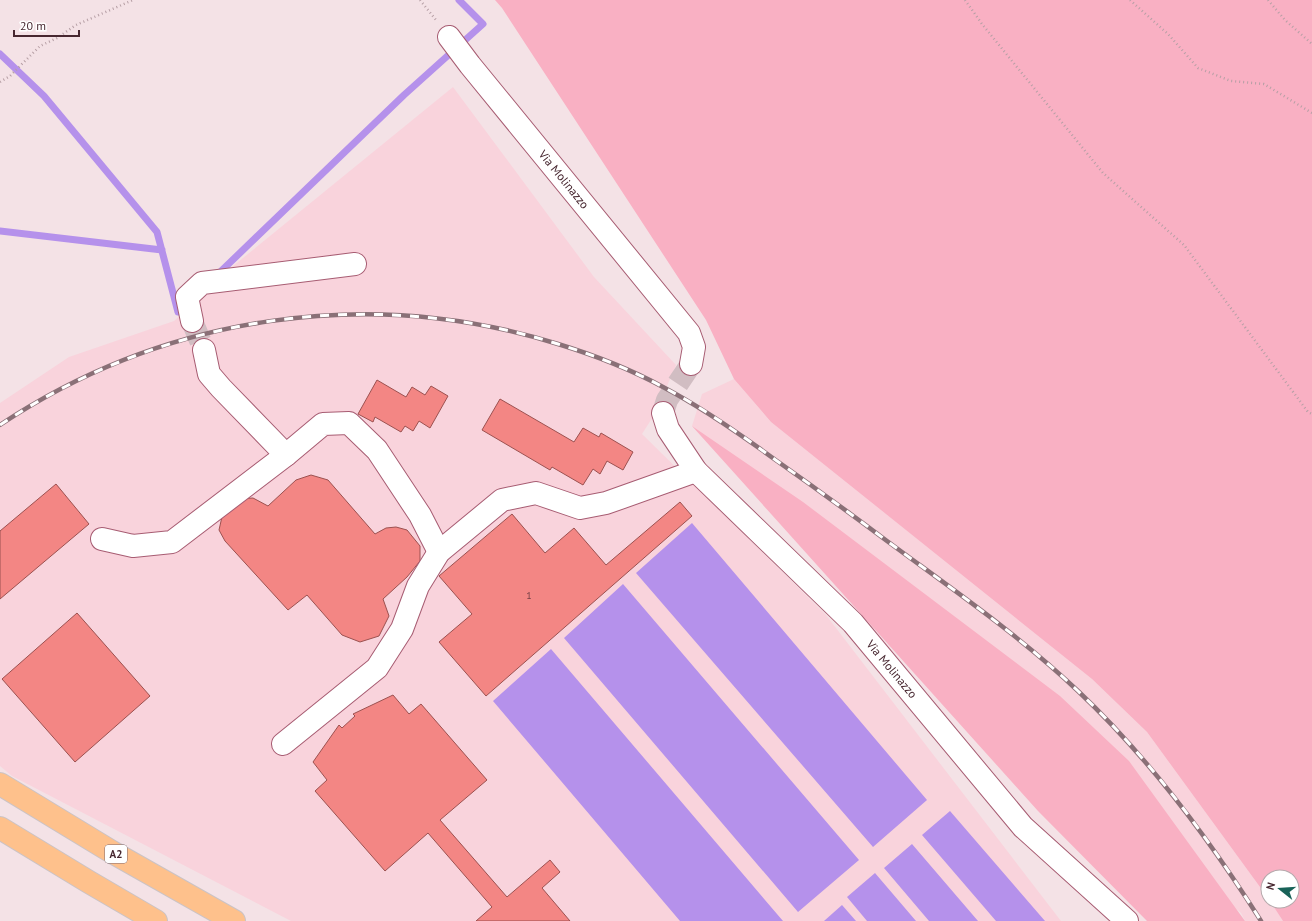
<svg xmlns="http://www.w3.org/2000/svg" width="1312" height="921" viewBox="0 0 1312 921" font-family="'PT Sans',sans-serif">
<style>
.built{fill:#f9d3dc}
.green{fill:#f9b0c3}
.water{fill:#b591eb}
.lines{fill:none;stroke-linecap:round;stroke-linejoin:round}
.stream{stroke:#b591eb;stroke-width:7}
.building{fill:#f38684;stroke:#9c5150}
.minor-tunnel{stroke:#d1bdc2;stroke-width:22;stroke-dasharray:22 11;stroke-linecap:butt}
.minor-casing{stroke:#a75c72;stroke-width:24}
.highway-casing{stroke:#cbc3c5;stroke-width:24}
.path{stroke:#b69fa5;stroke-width:2.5;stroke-dasharray:1 3;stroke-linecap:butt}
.minor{stroke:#fff;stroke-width:22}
.highway{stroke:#fec18c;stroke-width:22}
.rail-casing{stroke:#8a7077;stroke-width:4.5}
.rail{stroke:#fff;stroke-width:3;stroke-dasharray:9;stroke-linecap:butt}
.labels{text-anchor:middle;stroke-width:3.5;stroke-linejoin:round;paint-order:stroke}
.number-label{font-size:10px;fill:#723f45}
.shield{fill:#fff;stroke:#7e686e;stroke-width:1}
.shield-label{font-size:11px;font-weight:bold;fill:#472730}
.street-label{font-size:12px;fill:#472730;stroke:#fff}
</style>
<rect width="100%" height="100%" fill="#f4e2e6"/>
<path class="built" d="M453 87 594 277 676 365 656 412 642 434 826 615 1061 921H291L12 776 0 766V403L69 357 174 321 227 271Z
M734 379 771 422 1092 679 1147 732 1268 898V901H1270L1273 905 1283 921H1245L1241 913 692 426 702 394Z"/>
<path class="green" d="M495 0H1312V921H1283L1270 901H1292V877H1268V898L1147 732 1092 679 771 422 734 379 706 320 502 8Z
M692 426 803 502 1060 696 1129 761 1245 921H1147L1038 811Z"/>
<path class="water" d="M692 523 927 800 873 847 636 573Z
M623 584 859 860 798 912 564 638Z
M551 649 783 921H680L493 701Z
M950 811 1045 921H996L922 835Z
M912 844 978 921H929L884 868Z
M875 873 916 921H867L847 897Z
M842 905 856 921H824Z"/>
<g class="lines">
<path class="stream" d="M0 54 44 96 157 232 178 312 185 306
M0 231 162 250
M217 275 404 95 483 24 459 0"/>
</g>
<path class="building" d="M377 380 406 397 412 387 425 395 431 386 448 396 430 428 419 421 413 431 405 426 401 432 375 417 373 422 358 414Z
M500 399 574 442 583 428 599 437 601 433 633 452 623 470 607 461 600 474 593 469 583 485 552 467 550 470 482 430Z
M311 475 328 480 375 534 386 528 396 527 407 530 420 546V561L407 577 383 599 389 616 379 636 360 642 342 635 307 595 288 610 225 541 219 530 224 508 237 499 253 498 268 506 296 480Z
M56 484 89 524 0 599V531Z
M680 502 692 516 486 696 439 642 472 614 439 576 512 514 545 553 574 528 606 565Z
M77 613 150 696 75 762 2 679Z
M393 695 409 714 421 704 487 780 440 820 507 897 550 860 560 872 542 888 570 921H476L492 907 428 833 385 871 315 791 327 780 313 762 339 725 342 728 355 716 353 714Z"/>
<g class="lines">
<path class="minor-tunnel" d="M192 321 204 350
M663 413 667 400 691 364"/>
<defs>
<g id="minor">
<path id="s1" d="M449 37 470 65 689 333 694 347 691 364"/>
<path d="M192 321 187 297 202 283 355 264"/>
<path d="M204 350 209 374 221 388 286 455"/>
<path id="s2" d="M663 413 668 429 696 471 853 623 1023 827 1127 921"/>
<path d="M102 539 133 546 172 542 286 455 323 424 349 423 377 450 420 515 439 552"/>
<path d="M283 744 377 668 402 629 418 586 439 552 502 500 536 493 580 508 606 503 696 471"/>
</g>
<path id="highway" d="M0 784 112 852 234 921
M0 828 89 882 156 921"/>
</defs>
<use href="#minor" class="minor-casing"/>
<use href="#highway" class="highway-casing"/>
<path class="path" d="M420 0 436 20
M965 0 982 24 1103 173 1184 245 1308 412 1312 414
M1130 0 1168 34 1198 68 1231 81 1264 84 1312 113
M1268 0 1285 20 1312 44
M0 82 10 76 40 46 57 38 76 25 133 0"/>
<use href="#minor" class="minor"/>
<use href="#highway" class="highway"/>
<defs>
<path id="rail" d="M0 425C165 315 369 285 558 344 594 355 630 369 663 387 703 408 740 434 777 461 814 487 851 514 887 541 952 589 1019 635 1078 691 1150 759 1208 837 1261 921"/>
</defs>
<use href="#rail" class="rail-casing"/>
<use href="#rail" class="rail"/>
</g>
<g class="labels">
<g class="number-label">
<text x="529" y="599">1</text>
</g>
<rect class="shield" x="105" y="845" width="22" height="18" rx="3"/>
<g class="shield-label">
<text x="116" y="858">A2</text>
</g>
<g class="street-label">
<text dy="4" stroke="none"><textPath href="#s1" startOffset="183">Via Molinazzo</textPath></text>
<text dy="4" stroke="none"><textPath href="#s2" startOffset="346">Via Molinazzo</textPath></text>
</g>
</g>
<g transform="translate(1280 889) rotate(287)"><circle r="19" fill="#ffffff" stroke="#b5a9ac"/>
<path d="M0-3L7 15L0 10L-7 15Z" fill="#186258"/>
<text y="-6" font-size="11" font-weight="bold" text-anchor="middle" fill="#472730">N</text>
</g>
<path d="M14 30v6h65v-6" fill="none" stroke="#472730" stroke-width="2"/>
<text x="20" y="30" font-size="12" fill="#472730" stroke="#ffffff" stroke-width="3" paint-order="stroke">20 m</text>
</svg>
